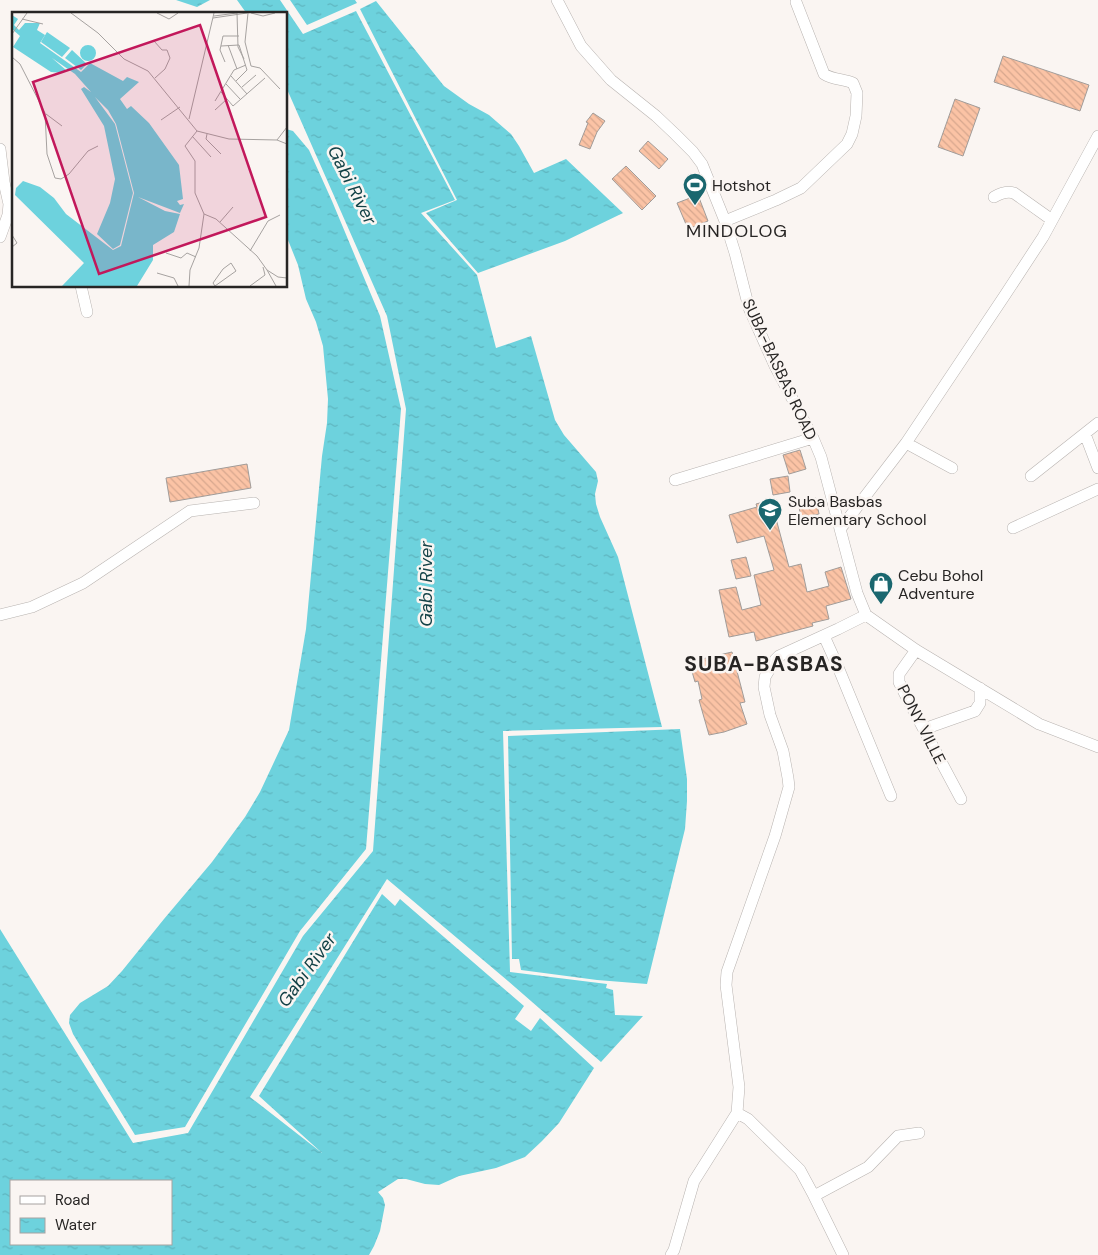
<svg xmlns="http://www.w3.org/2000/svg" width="1098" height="1255" viewBox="0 0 1098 1255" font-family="'DM Sans',sans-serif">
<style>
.water{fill:url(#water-ripples);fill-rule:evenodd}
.building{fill:url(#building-back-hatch);stroke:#a19c99}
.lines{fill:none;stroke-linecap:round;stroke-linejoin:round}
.minor-casing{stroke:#b8b3b0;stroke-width:12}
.minor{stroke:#fff;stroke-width:11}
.labels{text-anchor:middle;stroke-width:5;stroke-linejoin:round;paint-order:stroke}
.poi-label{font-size:16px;fill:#272524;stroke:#faf5f2;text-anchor:start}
.street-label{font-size:16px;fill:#272524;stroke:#faf5f2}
.water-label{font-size:18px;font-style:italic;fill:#134247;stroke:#faf5f2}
.neighbourhood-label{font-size:18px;letter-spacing:1px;fill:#272524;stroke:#faf5f2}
.district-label{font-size:21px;font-weight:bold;letter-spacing:1px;fill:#272524;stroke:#faf5f2}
.inset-road{fill:none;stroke:#a6a2a0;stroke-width:1}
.view{fill:#c2185b;fill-opacity:0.15;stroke:#c2185b;stroke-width:2.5}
.inset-edge{fill:none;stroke:#272524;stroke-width:2.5}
</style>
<defs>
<pattern id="water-ripples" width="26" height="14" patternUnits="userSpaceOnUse" patternTransform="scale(1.25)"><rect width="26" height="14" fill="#6dd2dd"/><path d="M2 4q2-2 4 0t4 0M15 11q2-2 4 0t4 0" fill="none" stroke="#5eb4be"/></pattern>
<pattern id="building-back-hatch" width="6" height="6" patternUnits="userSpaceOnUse" patternTransform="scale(1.25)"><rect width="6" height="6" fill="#fbc3a5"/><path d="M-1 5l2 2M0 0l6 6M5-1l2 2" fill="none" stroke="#d7a78e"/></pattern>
</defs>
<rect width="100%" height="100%" fill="#faf5f2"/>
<path class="water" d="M176 0H210L197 7Z
M237 0H280L303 34 356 11 455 200 421 213 477 275 496 348 531 336 555 420 564 435 596 472 598 481 595 494 596 504 600 517 618 557 662 727 503 731 510 972 607 984 606 988 613 990 615 1015 643 1016 601 1062 508 981 387 879 250 1097 322 1153 259 1096 382 894 395 906 400 899 524 1006 515 1019 531 1031 540 1018 594 1068 559 1123 542 1141 525 1157 496 1168 459 1176 439 1185 425 1184 406 1179H398L378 1192 383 1198 385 1205 380 1231 374 1246 369 1255H0V929L133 1143 188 1133 303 936 373 851 406 409 387 316 286 87V14H247ZM11 1181H171V1244H11Z
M290 0H355L357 3 307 25Z
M376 1 444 86 469 104 489 115 511 134 519 146 534 173 566 159 623 213 565 241 478 273 426 213 457 200 360 9Z
M286 129 293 131 309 150 332 201 380 316 401 409 366 849 300 931 185 1127 135 1135 73 1034 69 1023 70 1015 80 1003 108 986 122 971 164 919 212 862 245 817 260 792 289 730 306 629 322 456 327 423 328 399 323 346 316 322 306 299 298 265 286 235Z
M680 729 687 779V801L685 829 647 984 597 980 521 970 519 959H512L508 736Z"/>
<path class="building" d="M1003 56 1089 85 1080 111 994 82Z
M955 99 980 108 963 156 938 147Z
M593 113 605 121 597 132 590 149 579 145 588 123 586 122Z
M648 141 668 159 659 169 639 151Z
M626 166 656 196 642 210 612 179Z
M698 195 708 221 688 229 677 203Z
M800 450 806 469 789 474 783 455Z
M247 464 251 488 170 502 166 478Z
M788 476 790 492 773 495 770 479Z
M816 498 819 514 801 518 798 501Z
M771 500 789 567 801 564 807 592 829 586 825 572 841 567 851 599 826 606 829 619 812 623 813 626 756 641 754 632 729 637 719 590 736 587 742 610 761 605 754 575 774 570 764 536 737 543 729 515 757 507 756 504Z
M746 557 751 576 736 579 731 560Z
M732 652 745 702 740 703 747 724 724 732 709 735 699 700 702 699 698 681 695 682 689 661 701 657 702 659Z"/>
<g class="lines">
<defs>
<path id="minor" d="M557 0 581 46 611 80 656 116 675 134 693 152 702 164 725 221 735 253 749 308 775 366 813 438 821 457 857 593 866 615 916 650 1039 724 1098 747
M0 149 4 182 9 204 8 215 0 237
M994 197C1001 193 1007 191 1014 193L1052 220
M725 221 776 200 801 188 847 144 852 134 856 116 857 93 853 83C844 79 833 80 824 74L796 2
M81 286 87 312
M1085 434 1098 468
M906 443 952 468
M1031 476 1098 423
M675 480 813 438
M841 528 906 443 1005 295 1043 237 1098 136
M1013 528 1098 489
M0 615 32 607 83 583 190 511 254 503
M824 636 838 667 891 796
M916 650 899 674V682L907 698 961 799
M924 729 975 711 980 703V688
M737 1113 748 1119 800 1170 814 1196 843 1255
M814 1196 868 1167 898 1136 919 1133
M671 1255 674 1250 694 1181 737 1113 739 1087 726 985 727 972 775 836 789 787 788 778 783 751 770 715 764 687 765 677 775 660 779 656 838 629 866 615"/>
</defs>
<use href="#minor" class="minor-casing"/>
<use href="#minor" class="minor"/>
</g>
<defs>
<symbol id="stadium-pin" viewBox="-11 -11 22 30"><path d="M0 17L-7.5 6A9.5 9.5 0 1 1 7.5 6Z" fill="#1a676f" stroke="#faf5f2"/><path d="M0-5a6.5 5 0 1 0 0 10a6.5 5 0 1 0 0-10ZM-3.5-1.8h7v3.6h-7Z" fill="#fff"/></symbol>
<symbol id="school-pin" viewBox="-11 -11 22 30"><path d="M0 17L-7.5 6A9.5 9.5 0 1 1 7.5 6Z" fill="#1a676f" stroke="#faf5f2"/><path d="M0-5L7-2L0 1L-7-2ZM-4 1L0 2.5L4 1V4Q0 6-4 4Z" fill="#fff"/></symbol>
<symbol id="shop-pin" viewBox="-11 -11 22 30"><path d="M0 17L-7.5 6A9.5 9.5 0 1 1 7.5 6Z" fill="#1a676f" stroke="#faf5f2"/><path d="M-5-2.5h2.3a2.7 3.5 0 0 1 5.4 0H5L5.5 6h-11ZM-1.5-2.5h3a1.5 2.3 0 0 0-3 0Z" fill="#fff"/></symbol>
</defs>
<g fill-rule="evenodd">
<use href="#stadium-pin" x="681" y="171" width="28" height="38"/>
<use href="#school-pin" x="756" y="496" width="28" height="38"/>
<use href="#shop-pin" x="867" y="570" width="28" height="38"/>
</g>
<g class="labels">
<g class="poi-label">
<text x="712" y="191">Hotshot</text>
<text x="788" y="507">Suba Basbas<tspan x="788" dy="18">Elementary School</tspan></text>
<text x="898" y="581">Cebu Bohol<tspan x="898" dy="18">Adventure</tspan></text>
</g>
<g class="street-label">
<text transform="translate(780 369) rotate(65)" y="6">SUBA-BASBAS ROAD</text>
<text transform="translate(922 724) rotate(63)" y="6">PONY VILLE</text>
</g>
<g class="water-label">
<text transform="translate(352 185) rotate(63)" y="6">Gabi River</text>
<text transform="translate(426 584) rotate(-90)" y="6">Gabi River</text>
<text transform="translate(307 970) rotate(-54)" y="6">Gabi River</text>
</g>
<g class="neighbourhood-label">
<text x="737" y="237">MINDOLOG</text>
</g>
<g class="district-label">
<text x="764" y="671">SUBA-BASBAS</text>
</g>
</g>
<g transform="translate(12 12)">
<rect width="275" height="275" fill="#faf5f2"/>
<path d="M0 3 6 7 2 13 7 18 13 11H28L25 18 33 23 28 31 69 60 78 51 111 69 115 65 127 70 108 87 115 97 119 94 137 111 167 153 171 187 165 189 168 193 172 192 168 201 126 185 153 199 168 202 162 220 141 233V248L125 274H50L72 251 3 183 4 176 11 169 28 175 42 186 54 202 101 238 109 234 122 181 104 112 96 98 83 85 103 112 121 181 108 233 101 237 85 222 98 191 103 167 92 114 69 77 72 75 79 80 63 62 40 46 54 58 51 61 39 60 1 35 8 24 0 17ZM35 20 58 36 50 45 29 30ZM68 41a8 8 0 1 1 16 0a8 8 0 1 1-16 0ZM60 38 75 52 69 58 53 46Z" fill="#6dd2dd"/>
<path class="inset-road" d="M59 1 86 21 112 47 136 59 185 119 217 127 265 128 275 132M145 1 157 7 166 1M225 1 226 35 232 47M236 1 233 30 239 54 248 56 268 77M239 1 251 4 263 1M202 4 225 1M201 6 235 1M10 7 31 12M0 22 15 1M142 29 150 38H155L158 46 153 57 143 66M216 33 225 57M209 34 227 33M0 45 8 52 33 101 35 142 43 166 49 167 57 162 76 139 86 134M213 50 208 38 211 24H227M219 64 235 82M224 69 235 58 227 33M214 72 228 87M230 75 244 63M209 80 221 94 253 66M203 89 222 58 234 53M203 98 215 87M34 102 50 114M177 107 202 1M149 108 168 95M195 122 194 127 209 142M180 124 199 145M265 128 275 115M192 202 204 207 245 244 255 258 266 265 275 266M208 210 221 195M0 223 5 231 0 235M238 239 256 209 268 203M154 241 169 246 175 241 184 245M255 258 264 274M145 261 162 266 166 274M177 274 178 258 187 236 192 202 183 181V149L173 134 185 119M203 274 224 259 219 251 211 257 201 271 203 274M238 274 253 263 251 255"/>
<path class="view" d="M188 13 254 205 87 262 21 70Z"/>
<rect width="275" height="275" class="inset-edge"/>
</g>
<rect x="10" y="1180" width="162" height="65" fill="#faf5f2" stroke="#a6a2a0"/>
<rect x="20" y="1196" width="25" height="8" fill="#ffffff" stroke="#a6a2a0"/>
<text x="55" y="1205" font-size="15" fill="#272524">Road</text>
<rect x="20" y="1218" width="25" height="15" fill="url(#water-ripples)" stroke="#a6a2a0"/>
<text x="55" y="1230" font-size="15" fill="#272524">Water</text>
</svg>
